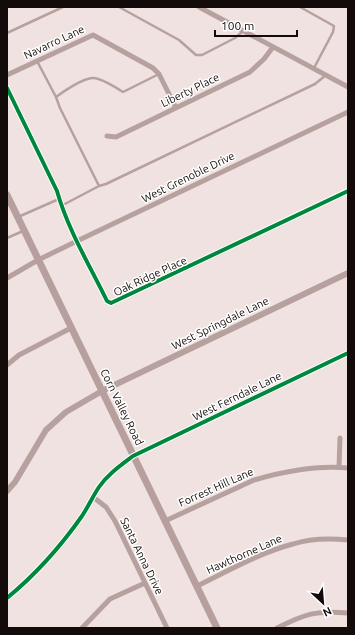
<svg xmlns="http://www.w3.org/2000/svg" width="355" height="635" viewBox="0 0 355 635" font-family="Ubuntu,sans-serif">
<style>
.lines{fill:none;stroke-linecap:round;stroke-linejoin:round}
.service{stroke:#b7a19f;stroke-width:2.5}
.minor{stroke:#b7a19f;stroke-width:5}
.tertiary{stroke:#b7a19f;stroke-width:6}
.secondary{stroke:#b79f9e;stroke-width:7}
.cycleway-casing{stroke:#fff;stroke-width:6}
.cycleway{stroke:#00873e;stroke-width:4}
.labels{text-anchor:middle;stroke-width:3;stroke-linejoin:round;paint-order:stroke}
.street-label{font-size:11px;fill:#130b0a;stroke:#fff}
</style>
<rect width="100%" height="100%" fill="#f0e2e0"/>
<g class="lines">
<path class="service" d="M119 7 179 40 196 55H202L235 38 243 31
M300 7 334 26 333 32 314 68
M7 33 63 7
M37 61 56 97
M99 186 106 184 315 84 326 75
M61 206 99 186 60 108 56 97C64 91 82 79 92 78 99 77 117 88 123 92L159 74
M18 217 59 199
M7 238 23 231"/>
<path class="minor" d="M199 7 348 87
M7 75 93 35 153 68 159 74 176 108
M7 88 57 191C68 230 90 266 107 301L111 303 348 191
M107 136 116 137 250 72 264 59 273 47
M7 278 38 260 77 241 348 112
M7 365 19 355 71 328
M339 467 340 438
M93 497 106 507 115 521 167 628
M165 521 254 480C285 471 316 465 348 468
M197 586C228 571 259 553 293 544 311 538 329 538 348 540
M7 598C35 575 61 546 82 516 88 507 93 496 99 487 108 474 121 465 133 456L348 353
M82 628 110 599 145 583
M277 628C305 614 316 610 348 613"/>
<path class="tertiary" d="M7 491 15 482 46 430 66 412 102 391 348 273"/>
<path class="secondary" d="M7 195 217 628"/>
<defs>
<path id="cycleway" d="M7 88 57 191C68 230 90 266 107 301L111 303 348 191
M7 598C35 575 61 546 82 516 88 507 93 496 99 487 108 474 121 465 133 456L348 353"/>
</defs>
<use href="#cycleway" class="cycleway-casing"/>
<use href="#cycleway" class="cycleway"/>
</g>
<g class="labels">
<g class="street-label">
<text transform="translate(54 42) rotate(-25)" y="4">Navarro Lane</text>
<text transform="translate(190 90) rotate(-26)" y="4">Liberty Place</text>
<text transform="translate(188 177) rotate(-26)" y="4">West Grenoble Drive</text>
<text transform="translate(150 276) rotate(-25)" y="4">Oak Ridge Place</text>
<text transform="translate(220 323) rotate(-26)" y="4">West Springdale Lane</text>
<text transform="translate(237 396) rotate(-26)" y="4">West Ferndale Lane</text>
<text transform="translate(122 407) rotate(64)" y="4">Corn Valley Road</text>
<text transform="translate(216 487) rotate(-24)" y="4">Forrest Hill Lane</text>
<text transform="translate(244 554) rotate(-24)" y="4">Hawthorne Lane</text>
<text transform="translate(142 556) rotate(64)" y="4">Santa Anna Drive</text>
</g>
</g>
<rect width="355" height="635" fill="none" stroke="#130b0a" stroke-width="16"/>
<g transform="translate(323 603) rotate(154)" stroke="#ffffff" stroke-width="3" paint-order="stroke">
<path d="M0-3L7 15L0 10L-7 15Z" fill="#130b0a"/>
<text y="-6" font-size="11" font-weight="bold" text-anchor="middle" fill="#130b0a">N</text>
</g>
<path d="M215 30v6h82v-6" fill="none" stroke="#130b0a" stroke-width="2"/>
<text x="221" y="30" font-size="12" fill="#130b0a" stroke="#ffffff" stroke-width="3" paint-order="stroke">100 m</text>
</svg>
